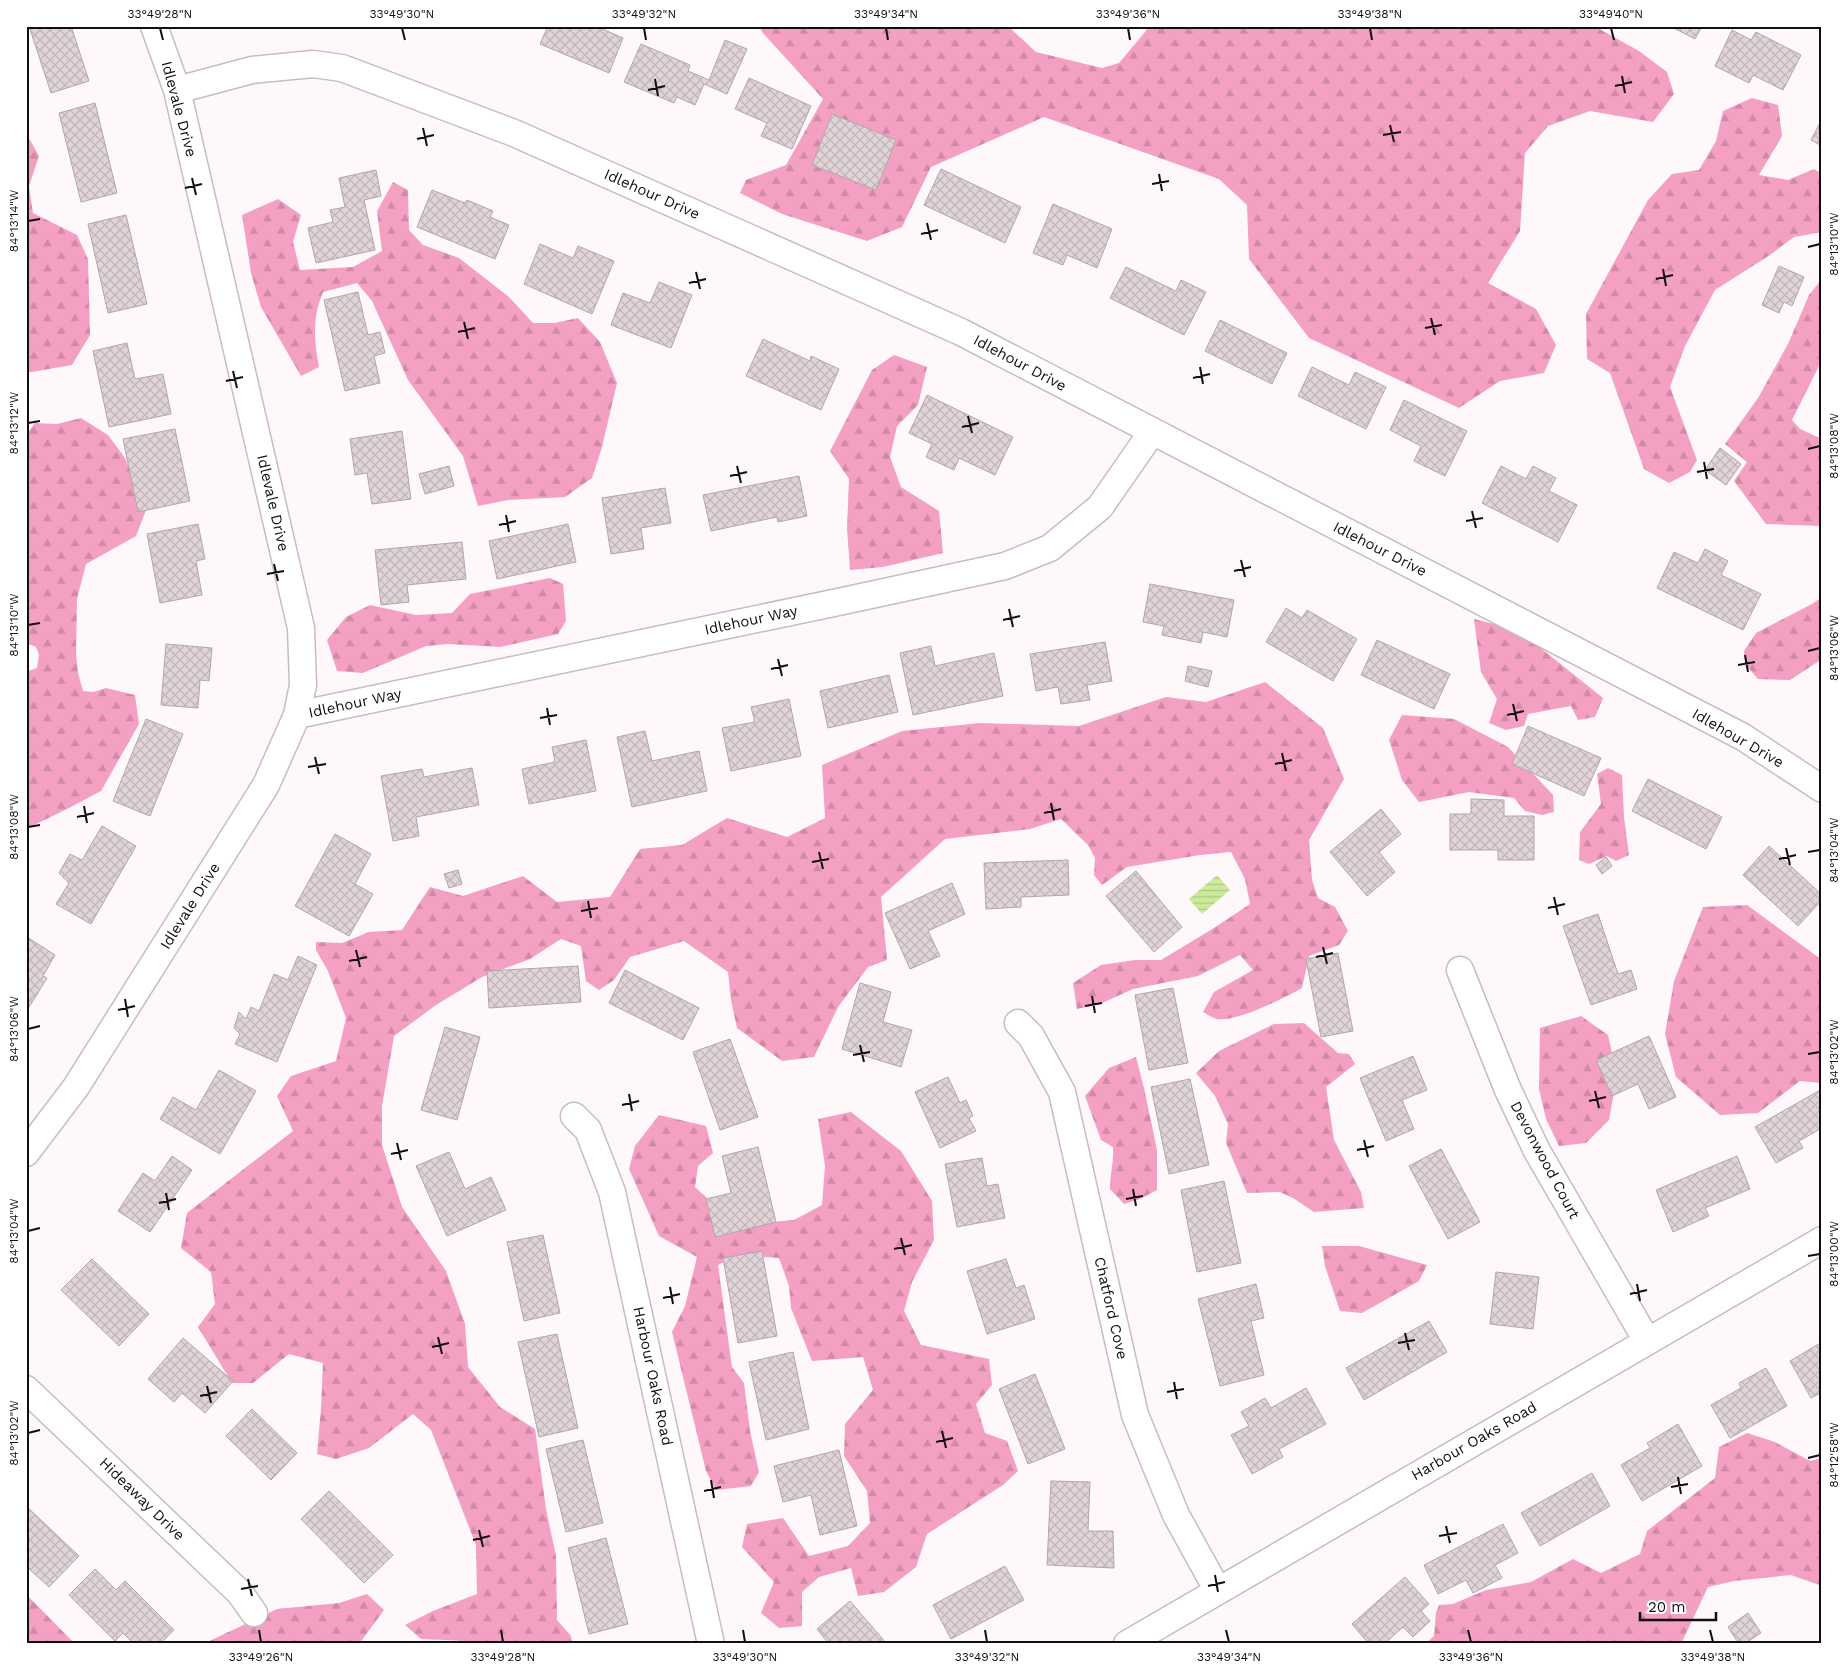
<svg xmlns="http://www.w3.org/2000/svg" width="1848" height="1670" viewBox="0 0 1848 1670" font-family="'Work Sans',sans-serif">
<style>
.forest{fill:url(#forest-firs)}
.water{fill:url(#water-rules)}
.building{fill:url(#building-cross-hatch);stroke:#b3a6ab}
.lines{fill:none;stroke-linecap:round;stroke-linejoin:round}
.street-casing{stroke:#c9bcc1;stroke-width:29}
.street{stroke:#fff;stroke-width:26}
.ticks{fill:none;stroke:#130f11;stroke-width:2}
.labels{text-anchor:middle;stroke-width:4;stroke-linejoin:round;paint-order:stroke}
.street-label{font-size:15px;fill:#130f11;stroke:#fff}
.neatline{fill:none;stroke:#130f11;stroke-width:2}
.ticks-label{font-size:12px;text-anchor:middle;fill:#130f11}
</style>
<defs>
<pattern id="forest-firs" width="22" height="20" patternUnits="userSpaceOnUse" patternTransform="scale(1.25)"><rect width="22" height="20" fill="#f4a0c3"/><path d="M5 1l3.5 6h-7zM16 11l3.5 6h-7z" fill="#d089a6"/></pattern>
<pattern id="water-rules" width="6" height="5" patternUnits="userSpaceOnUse" patternTransform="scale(1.25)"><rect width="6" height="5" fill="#cbea9c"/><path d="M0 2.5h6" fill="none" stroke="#adc885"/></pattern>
<pattern id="building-cross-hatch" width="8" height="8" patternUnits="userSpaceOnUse" patternTransform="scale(1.25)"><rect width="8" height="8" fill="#e1d4d9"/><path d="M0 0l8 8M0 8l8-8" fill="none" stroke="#c0b5b9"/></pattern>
</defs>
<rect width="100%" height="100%" fill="#fef8fa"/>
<path class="forest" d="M760 26H1012L1011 29 1036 52 1102 68 1119 63 1150 26H1594L1639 51 1667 72 1674 94 1653 122 1590 111 1548 126 1525 153 1520 231 1488 283 1536 309 1556 345 1544 373 1500 381 1459 408 1309 338 1249 259 1247 205 1219 179 1044 117 931 167 902 227 867 241 782 214 740 193 746 180 786 165 823 99 762 32Z
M1752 98 1778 105 1782 136 1759 175 1788 180 1814 169 1822 174V232L1794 237 1770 255 1715 290 1685 346 1670 387 1697 460 1690 472 1669 483 1644 469 1610 373 1587 359 1586 314 1648 200 1672 174 1699 170 1716 141 1723 111Z
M26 133 39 156 29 186 33 213 77 235 88 259 90 335 72 365 26 373Z
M393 182 408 190 409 230 423 245 459 258 509 297 533 323H554L578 318 600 342 617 383 602 447 592 478 565 497 508 500 478 506 463 456 408 380 372 301 357 283 323 292C312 318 314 341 319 367L301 376 261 307 251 273 242 215 278 199 301 215 293 242 300 270 353 267 382 251 377 211Z
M1822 279V360L1792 420 1800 429 1822 439V526L1766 524 1734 481 1747 462 1725 444 1758 398 1788 344 1809 295Z
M894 355 927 367 918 405 897 426 890 457 901 487 939 511 943 553 883 567 850 570 847 528 849 479 830 451 872 370Z
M81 418 108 435 125 458 146 510 136 536 86 564 77 599 76 654 78 673 83 691 94 692 106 688 135 695 139 724 101 791 69 808 26 829V672L37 668 39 655 36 647 26 643V554L28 552 26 525V435L35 423 57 424Z
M550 578 563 584 566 621 558 634 500 647 449 644 426 646 363 673 337 671 327 640 346 617 370 605 416 615 452 613 470 594Z
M1822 597V659L1790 680 1758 679 1745 664 1744 651 1756 633 1812 604Z
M1474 619 1518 630 1603 698 1595 717 1578 720 1571 706 1528 714 1524 726 1506 730 1489 723 1497 699 1481 672Z
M1265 682 1323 728 1344 779 1309 840 1312 880 1318 898 1335 907 1348 931 1339 945 1309 956 1302 988C1284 998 1238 1022 1217 1019 1212 1018 1207 1014 1203 1012L1214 992 1253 970 1240 955 1198 976 1133 989 1100 1004 1077 1009 1073 983 1101 965 1135 960H1161L1214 928 1250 904 1245 879 1231 852 1200 855 1127 867 1102 885 1094 875 1095 858 1088 845 1061 819 1030 829 945 839 881 897 887 960 868 967 838 1007 814 1057 782 1061 737 1028 731 1000 728 972 684 941 630 957 614 980 599 990 586 981 581 946 561 939 530 959 482 977 436 1005 394 1036 382 1106V1145L402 1207 446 1271 465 1324 468 1367 500 1407 535 1429 546 1509 556 1556 557 1620 571 1636 572 1644H491L490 1642 421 1639 405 1625 433 1611 477 1594 476 1545 431 1430 413 1414 369 1448 336 1459 317 1454 321 1408 323 1363 289 1354 253 1383H232L198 1327 215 1304 211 1272 181 1248 187 1213 293 1131 277 1096 291 1076 336 1061 346 1018 328 971 316 950V942L342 943 369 932 402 930 430 887 463 896 523 876 557 902 610 897 640 849 682 845 727 818 787 837 825 818 822 765 902 731 980 723 1079 726 1166 697 1206 702Z
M1402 715 1454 719 1508 747 1553 795 1554 812 1542 815 1525 811 1514 798 1469 792 1419 802 1402 780 1389 740Z
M1608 768 1622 775 1624 817 1629 855 1616 861 1607 856 1589 864 1579 860 1580 832 1601 804 1597 774Z
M1747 905 1822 960V1083L1800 1081 1758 1113 1720 1115 1676 1077 1665 1034 1674 981 1703 907Z
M1581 1016 1608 1035 1617 1075 1609 1120 1586 1143 1559 1146 1546 1119 1539 1089 1540 1028Z
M1304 1023 1338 1053 1349 1054 1355 1064 1326 1087 1334 1140 1361 1192 1364 1208 1314 1212 1293 1198 1280 1192 1247 1193 1226 1143 1228 1124 1215 1096 1196 1073 1219 1051 1274 1024Z
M1136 1057 1144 1088 1157 1150V1190L1140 1199 1124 1204 1110 1189C1110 1174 1114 1161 1113 1147L1101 1140 1085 1096 1109 1068Z
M851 1112 901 1151 932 1201 934 1240 912 1282 904 1311 921 1345 989 1359 992 1385 976 1404 985 1433 1007 1441 1018 1471 1003 1485 927 1534 916 1567 884 1592 858 1596 851 1568 819 1577 802 1592V1626L779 1628 761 1613 774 1582 742 1547 747 1524 783 1518 809 1556 848 1546 870 1523 867 1491 844 1456 845 1424 873 1390 863 1357 812 1361 791 1308 789 1286 779 1258 737 1255 718 1265 732 1367 744 1383 750 1431 759 1472 751 1486 716 1490 706 1471 672 1332 685 1306 697 1257 659 1236 629 1169 635 1146 659 1115 706 1126 713 1153 698 1166 695 1187 736 1225 794 1220 822 1205 825 1166 818 1119Z
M1322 1246H1359L1427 1265 1419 1281 1362 1313 1340 1311 1325 1266Z
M1747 1433 1775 1442 1810 1461 1822 1458V1586L1791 1575 1734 1581 1708 1587 1681 1644H1425L1434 1636 1436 1613 1439 1605 1453 1604 1486 1590 1531 1582 1573 1559 1601 1573 1640 1554 1647 1531 1715 1478 1719 1447Z
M26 1594 75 1644H26Z
M367 1594 384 1610 359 1644H203L277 1609 339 1603Z"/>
<path class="water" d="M1217 875 1230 890 1202 914 1189 899Z"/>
<path class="building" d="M29 26H71L89 81 51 93Z
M548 26H596L623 38 609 73 540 44Z
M1670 26H1702L1695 39Z
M1732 30 1751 40 1756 32 1801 55 1783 90 1753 75 1749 83 1715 66Z
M725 40 747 49 727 94 704 84 695 105 677 97 674 103 624 82 641 44 690 65 688 71 709 80Z
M749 78 811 106 792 149 761 136 767 123 735 109Z
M95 103 117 193 81 202 59 113Z
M832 114 896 140 876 190 812 165Z
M1822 119V146L1811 140Z
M941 169 1021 207 1005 243 924 205Z
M376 170 381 196 364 200 375 250 316 263 308 228 333 222 330 210 345 207 339 178Z
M432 190 465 203 467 200 493 211 490 217 509 225 495 259 417 227Z
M1053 204 1112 229 1097 268 1067 255 1063 265 1033 253Z
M126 215 147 304 108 313 88 224Z
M540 244 573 258 578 246 614 261 592 314 524 284Z
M1779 266 1804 277 1792 306 1784 302 1779 313 1762 305Z
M1126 267 1176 291 1181 280 1206 292 1184 335 1110 298Z
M659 282 692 295 671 348 611 325 623 293 650 303Z
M358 292 368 335 380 332 385 353 374 356 380 383 345 391 324 300Z
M1220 320 1287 353 1272 384 1205 351Z
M763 339 810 361 811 356 839 369 821 410 746 376Z
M127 343 135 379 163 374 171 414 109 427 93 351Z
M1312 367 1349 385 1355 372 1386 387 1366 429 1298 396Z
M927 395 1013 437 995 475 959 458 954 470 926 457 932 444 909 433Z
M1404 400 1467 431 1445 476 1414 461 1421 446 1390 430Z
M175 429 190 501 138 512 123 439Z
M402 431 411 499 372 504 367 473 355 475 350 439Z
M1720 448 1741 464 1726 485 1705 470Z
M449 466 454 486 425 494 419 474Z
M1501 466 1526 479 1533 466 1556 478 1549 491 1577 505 1558 542 1482 503Z
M799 476 807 516 778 522 777 517 711 531 703 495Z
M665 488 671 523 641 528 644 549 611 554 602 498Z
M198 524 205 559 196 561 202 595 160 603 147 534Z
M568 524 576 562 497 579 489 541Z
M462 542 466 579 407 585 409 602 381 605 375 550Z
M1705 549 1728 561 1721 575 1761 594 1743 630 1657 588 1674 552 1698 563Z
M1150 584 1234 600 1227 637 1203 632 1201 643 1162 635 1164 626 1143 622Z
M1286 608 1302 618 1307 610 1357 639 1333 681 1266 642Z
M1377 640 1450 674 1434 709 1361 675Z
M1105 642 1112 681 1087 685 1090 700 1061 704 1058 687 1036 691 1030 654Z
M166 644 212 648 209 681 200 680 198 708 161 705Z
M931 646 935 666 994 653 1003 696 913 715 900 653Z
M1188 666 1212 671 1208 687 1185 681Z
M889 675 898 712 828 728 820 691Z
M789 699 801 756 731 771 722 728 755 722 751 707Z
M146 719 183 734 150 816 113 801Z
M1528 726 1601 758 1584 796 1512 764Z
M645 731 652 761 699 751 707 791 632 807 617 737Z
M586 740 596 791 529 804 522 769 555 762 552 747Z
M472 768 479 805 416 817 419 836 393 841 381 776 422 769 424 777Z
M1648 779 1722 817 1706 849 1632 811Z
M1471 799 1504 800V816H1534V860H1498V850H1450V814H1471Z
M1381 809 1401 834 1379 852 1395 872 1367 896 1330 852Z
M102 826 136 846 91 924 56 904 69 883 59 873 70 854 82 860Z
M335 834 371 854 355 884 373 894 349 936 295 906Z
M1769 846 1822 895V900L1798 926 1743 875Z
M1606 857 1612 866 1602 874 1596 865Z
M1068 860 1069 895 1021 897V907L986 909 984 863Z
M458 870 462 884 449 888 444 874Z
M1136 871 1182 927 1154 952 1106 896Z
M952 883 965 914 928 931 940 956 910 969 885 913Z
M1598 914 1618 974 1631 970 1637 989 1591 1005 1563 926Z
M27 937 55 955 43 976 47 978 26 1012Z
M1338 953 1353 1031 1321 1037 1306 959Z
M298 956 317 965 277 1062 235 1044 240 1034 234 1028 239 1012 246 1019 251 1007 259 1011 274 974 288 980Z
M578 966 581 1002 489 1008 487 971Z
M625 970 699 1008 683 1040 609 1003Z
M860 983 891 992 883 1022 912 1030 901 1067 842 1049Z
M1173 988 1188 1063 1149 1070 1135 995Z
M445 1027 480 1037 457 1120 421 1110Z
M1649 1036 1676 1097 1649 1109 1638 1084 1612 1096 1596 1060Z
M730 1039 758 1117 720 1130 693 1052Z
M1413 1056 1427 1090 1402 1100 1414 1129 1386 1141 1360 1078Z
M219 1070 256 1091 220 1154 160 1119 173 1097 196 1110Z
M948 1077 960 1103 966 1100 973 1116 969 1118 976 1131 940 1148 915 1092Z
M1190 1079 1209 1165 1169 1174 1151 1087Z
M1822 1089V1128L1799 1141 1803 1148 1776 1163 1755 1127Z
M758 1147 776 1222 715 1237 706 1199 731 1193 722 1156Z
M1441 1149 1480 1222 1448 1239 1409 1166Z
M449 1152 465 1189 491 1177 506 1210 447 1236 416 1166Z
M172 1156 192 1170 150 1232 118 1211 143 1173 155 1181Z
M1737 1156 1750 1189 1705 1208 1709 1216 1673 1232 1656 1190Z
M982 1158 987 1186 998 1184 1005 1218 957 1227 945 1164Z
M1224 1181 1241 1263 1197 1272 1181 1190Z
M543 1235 560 1313 524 1321 507 1242Z
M762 1251 777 1336 738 1343 723 1258Z
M92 1259 149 1314 119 1346 61 1290Z
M1006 1259 1016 1288 1024 1285 1035 1319 987 1334 967 1271Z
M1496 1272 1539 1277 1533 1329 1490 1324Z
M1256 1284 1264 1318 1251 1321 1264 1375 1220 1386 1198 1299Z
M1429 1321 1447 1352 1364 1400 1346 1368Z
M557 1334 578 1428 539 1437 518 1342Z
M183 1338 233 1381 205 1413 182 1393 174 1402 148 1379Z
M1822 1342V1392L1811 1398 1790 1361Z
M793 1352 809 1429 766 1440 749 1362Z
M1766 1368 1787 1406 1730 1438 1711 1405 1741 1388 1739 1383Z
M1035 1374 1065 1449 1028 1464 999 1389Z
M1306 1388 1326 1424 1279 1449 1283 1457 1252 1474 1231 1435 1249 1426 1241 1412 1265 1398 1271 1408Z
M252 1409 297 1453 271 1480 226 1436Z
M1678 1424 1702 1466 1642 1501 1621 1465 1650 1448 1647 1443Z
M583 1440 603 1523 566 1532 546 1449Z
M839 1450 857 1526 820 1535 811 1495 783 1502 774 1466Z
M1592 1473 1610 1506 1540 1546 1521 1513Z
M1051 1481 1090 1482 1088 1531H1113L1114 1568 1047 1565Z
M329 1491 393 1555 364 1583 301 1519Z
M26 1506 79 1556 49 1587 26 1566Z
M1503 1524 1518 1553 1495 1565 1502 1578 1473 1593 1466 1580 1438 1594 1424 1565Z
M606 1538 628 1624 589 1634 568 1548Z
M1005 1566 1024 1600 951 1639 933 1605Z
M95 1569 116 1590 125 1581 174 1630 160 1644H134L123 1633 115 1641 69 1595Z
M1405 1577 1429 1604 1421 1611 1430 1621 1413 1637 1403 1627 1384 1644H1369L1352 1624Z
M850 1601 887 1644H829L817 1629Z
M1748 1613 1761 1633 1744 1644H1739L1728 1627Z"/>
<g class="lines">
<defs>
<path id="street" d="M177 90 252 70 313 64 342 68 514 133 961 332 1743 737 1822 789
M297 715 843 601 1005 566 1050 548 1100 507 1152 432
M1460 970 1508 1090 1537 1151 1647 1341
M1018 1023 1031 1036 1062 1092 1135 1415 1176 1515 1218 1591
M574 1116 588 1130 612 1192 711 1644
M26 1153 76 1087 266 785 297 715 303 685 301 628 177 90 154 26
M26 1389 240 1593 254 1613
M1127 1644 1822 1240"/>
</defs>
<use href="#street" class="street-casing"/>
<use href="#street" class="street"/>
</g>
<path class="ticks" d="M160 28 163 40M402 28 405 40M644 28 646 40M886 28 888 40M1128 28 1130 40M1370 28 1372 40M1611 28 1614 40M1622 76 1625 93M655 79 658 96M1615 86 1632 82M648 90 665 86M1390 125 1394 142M423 128 427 146M1383 135 1401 132M417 139 434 135M1159 174 1162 191M192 178 196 195M1152 184 1169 181M185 188 202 184M28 221 40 219M927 223 931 240M921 234 938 230M1808 247 1820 244M1663 269 1666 286M696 272 700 289M1656 279 1673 275M689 283 706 279M1431 318 1435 335M464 322 468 339M1425 328 1442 325M458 332 475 328M1200 367 1203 384M233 371 237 388M1193 378 1210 374M226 381 243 377M968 416 972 433M28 423 40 421M962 427 979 423M1808 449 1820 446M1704 462 1707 479M737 466 741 483M1697 472 1714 469M730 476 747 472M1472 511 1476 528M506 515 509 532M1466 521 1483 518M499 525 516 521M1241 560 1245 577M274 564 278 581M1234 571 1251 567M267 574 284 571M1009 609 1013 627M1003 620 1020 616M28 625 40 623M1808 651 1820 648M1745 655 1748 672M778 659 782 676M1738 665 1755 662M771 669 788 665M1513 704 1517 721M547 708 550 725M1507 715 1524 711M540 718 557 715M1282 753 1286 771M315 757 319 774M1275 764 1292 760M308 767 326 764M1051 803 1054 820M84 806 87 823M1044 813 1061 809M77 817 94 813M28 827 40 825M1786 848 1790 865M819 852 823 869M1808 852 1820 850M1779 859 1796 855M812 862 829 859M1554 897 1558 915M588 901 591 918M1548 908 1565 904M581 911 598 908M1323 947 1327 964M356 950 360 967M1316 957 1333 953M349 961 367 957M1092 996 1095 1013M125 999 128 1017M1085 1006 1102 1003M118 1010 135 1006M28 1029 40 1026M860 1045 864 1062M1808 1054 1820 1052M853 1055 870 1052M1595 1091 1599 1108M629 1094 632 1111M1589 1101 1606 1097M622 1105 639 1101M1364 1140 1368 1157M397 1143 401 1160M1357 1150 1374 1146M391 1154 408 1150M1133 1189 1136 1206M166 1193 169 1210M1126 1199 1143 1196M159 1203 176 1199M28 1231 40 1228M901 1238 905 1255M894 1249 912 1245M1808 1256 1820 1254M1637 1284 1640 1301M670 1287 673 1304M1630 1294 1647 1290M663 1298 680 1294M1405 1333 1409 1350M438 1337 442 1354M1398 1343 1415 1340M432 1347 449 1343M1174 1382 1177 1399M207 1386 211 1403M1167 1392 1184 1389M200 1396 217 1392M942 1431 946 1448M28 1433 40 1430M936 1442 953 1438M1808 1458 1820 1455M1678 1477 1681 1494M711 1480 714 1498M1671 1487 1688 1484M704 1491 721 1487M1446 1526 1450 1543M479 1530 483 1547M1439 1536 1457 1533M473 1540 490 1536M1215 1575 1218 1592M248 1579 252 1596M1208 1586 1225 1582M241 1589 258 1586M259 1630 261 1642M501 1630 503 1642M743 1630 745 1642M985 1630 987 1642M1226 1630 1229 1642M1468 1630 1471 1642M1710 1630 1713 1642"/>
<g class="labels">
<g class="street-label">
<text transform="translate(179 109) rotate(75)" y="5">Idlevale Drive</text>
<text transform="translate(652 194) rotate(24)" y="5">Idlehour Drive</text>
<text transform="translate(1020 363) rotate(28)" y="5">Idlehour Drive</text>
<text transform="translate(273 503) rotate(77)" y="5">Idlevale Drive</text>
<text transform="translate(1380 549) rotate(27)" y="5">Idlehour Drive</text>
<text transform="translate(751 620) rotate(-12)" y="5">Idlehour Way</text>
<text transform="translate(355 703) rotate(-12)" y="5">Idlehour Way</text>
<text transform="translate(1738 738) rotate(30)" y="5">Idlehour Drive</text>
<text transform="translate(190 906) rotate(-58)" y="5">Idlevale Drive</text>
<text transform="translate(1545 1160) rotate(62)" y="5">Devonwood Court</text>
<text transform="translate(1111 1308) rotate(77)" y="5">Chatford Cove</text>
<text transform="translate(653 1376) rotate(78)" y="5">Harbour Oaks Road</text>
<text transform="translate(1474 1441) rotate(-30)" y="5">Harbour Oaks Road</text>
<text transform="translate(142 1499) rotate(44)" y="5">Hideaway Drive</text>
</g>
</g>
<rect width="1848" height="1670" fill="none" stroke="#ffffff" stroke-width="55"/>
<path d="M1640 1612v8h76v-8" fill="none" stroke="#130f11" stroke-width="2.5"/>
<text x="1648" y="1612" font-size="15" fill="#130f11" stroke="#ffffff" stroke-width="4" paint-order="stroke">20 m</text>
<rect x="28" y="28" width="1792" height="1614" class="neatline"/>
<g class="ticks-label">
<text x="160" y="18">33°49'28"N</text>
<text x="402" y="18">33°49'30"N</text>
<text x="644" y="18">33°49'32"N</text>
<text x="886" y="18">33°49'34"N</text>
<text x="1128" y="18">33°49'36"N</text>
<text x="1370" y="18">33°49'38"N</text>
<text x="1611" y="18">33°49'40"N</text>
<text transform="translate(14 221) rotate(-90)" y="4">84°13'14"W</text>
<text transform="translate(1834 244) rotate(-90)" y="4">84°13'10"W</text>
<text transform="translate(14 423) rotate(-90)" y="4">84°13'12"W</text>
<text transform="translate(1834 446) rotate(-90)" y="4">84°13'08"W</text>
<text transform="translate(14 625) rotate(-90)" y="4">84°13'10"W</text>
<text transform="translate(1834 648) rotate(-90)" y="4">84°13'06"W</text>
<text transform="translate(14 827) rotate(-90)" y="4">84°13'08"W</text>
<text transform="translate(1834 850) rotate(-90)" y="4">84°13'04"W</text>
<text transform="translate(14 1029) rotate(-90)" y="4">84°13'06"W</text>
<text transform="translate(1834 1052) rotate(-90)" y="4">84°13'02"W</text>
<text transform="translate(14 1231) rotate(-90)" y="4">84°13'04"W</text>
<text transform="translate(1834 1254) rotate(-90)" y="4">84°13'00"W</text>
<text transform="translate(14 1433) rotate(-90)" y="4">84°13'02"W</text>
<text transform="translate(1834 1455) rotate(-90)" y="4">84°12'58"W</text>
<text x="261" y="1661">33°49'26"N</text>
<text x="503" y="1661">33°49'28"N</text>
<text x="745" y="1661">33°49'30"N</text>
<text x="987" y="1661">33°49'32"N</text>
<text x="1229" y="1661">33°49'34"N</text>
<text x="1471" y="1661">33°49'36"N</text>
<text x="1713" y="1661">33°49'38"N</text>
</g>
</svg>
